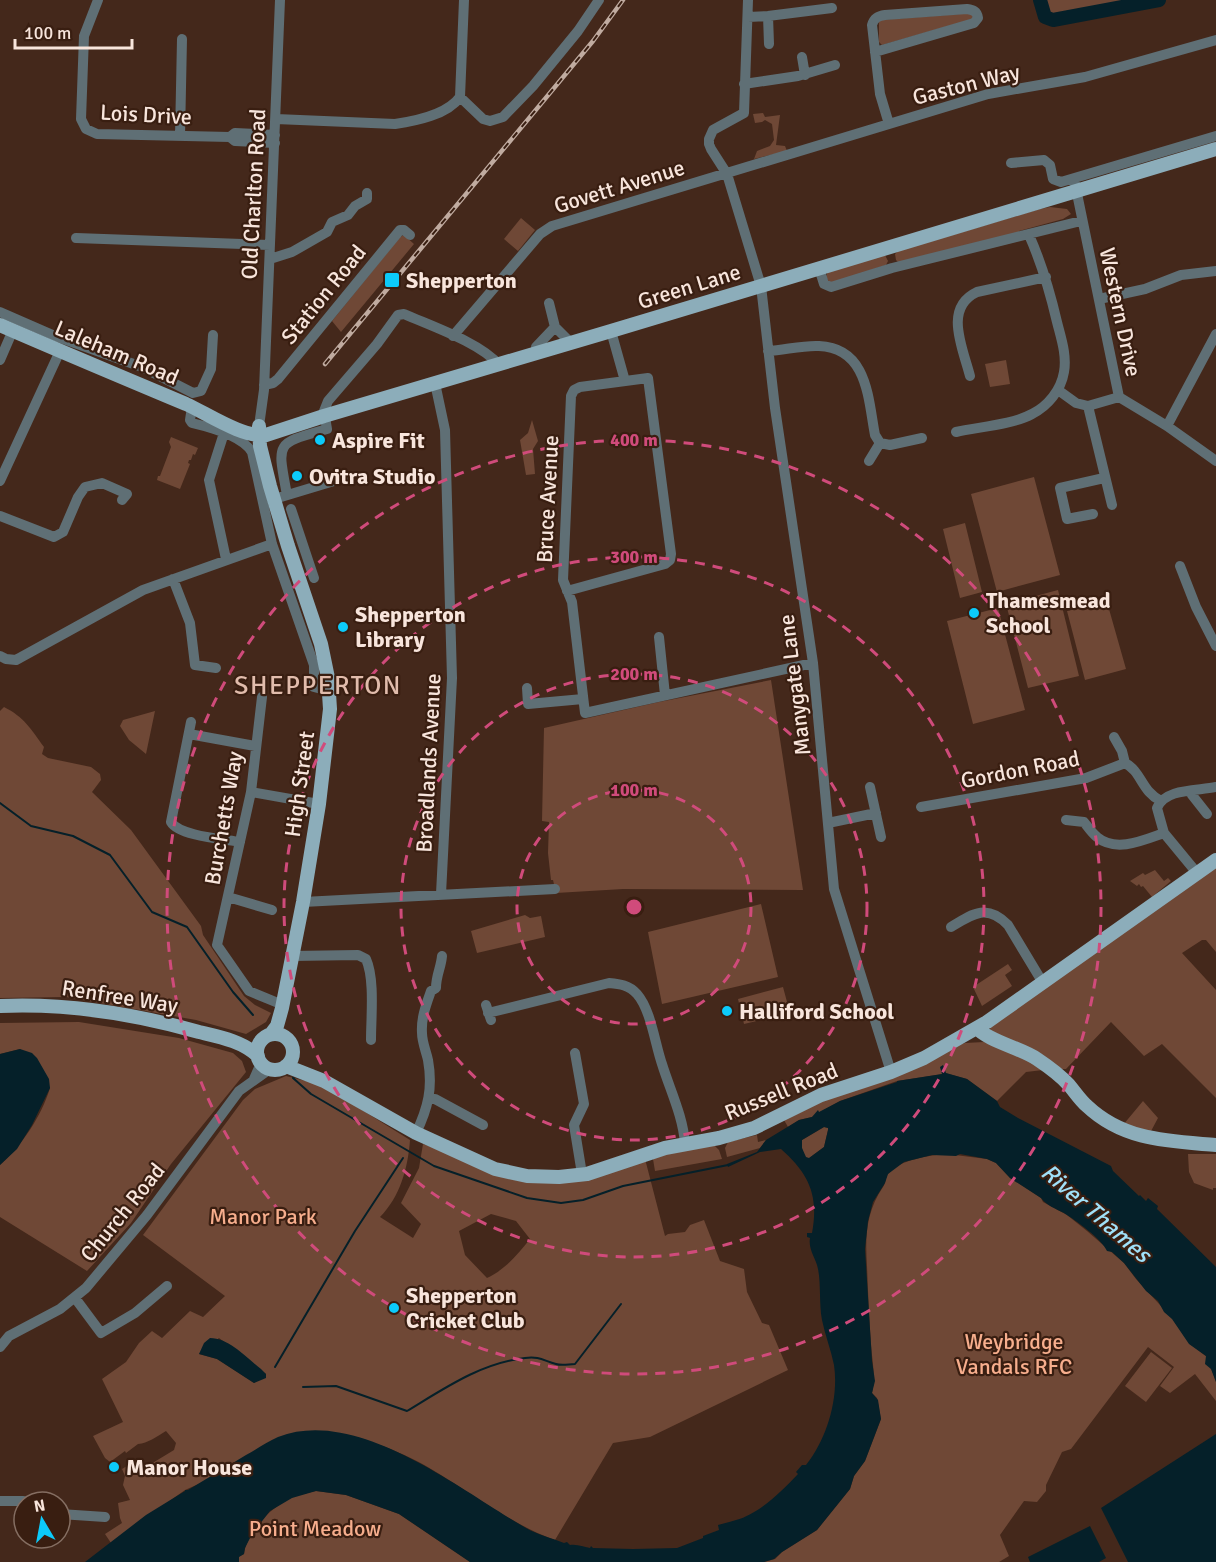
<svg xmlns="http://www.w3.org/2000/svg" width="1216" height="1562" viewBox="0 0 1216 1562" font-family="Signika,sans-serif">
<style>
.green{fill:#6f4836;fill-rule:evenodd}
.water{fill:#052029;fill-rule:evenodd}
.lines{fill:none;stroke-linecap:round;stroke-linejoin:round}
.stream{stroke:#052029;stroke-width:2}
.river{stroke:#052029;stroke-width:14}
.minor{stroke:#5f6f75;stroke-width:10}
.major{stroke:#8cadba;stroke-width:14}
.rail-casing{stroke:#c0aba0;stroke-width:4.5}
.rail{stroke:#391e11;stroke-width:2;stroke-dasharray:7;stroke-linecap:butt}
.ring{fill:none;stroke:#d04b7b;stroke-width:3;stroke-dasharray:10 8}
.poi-dot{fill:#0ccafa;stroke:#391e11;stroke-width:2}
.labels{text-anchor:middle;stroke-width:4.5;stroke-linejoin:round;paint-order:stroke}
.street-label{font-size:22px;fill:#f8e5dc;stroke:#391e11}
.poi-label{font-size:22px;font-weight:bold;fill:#f8e5dc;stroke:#391e11;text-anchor:start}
.park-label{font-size:22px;fill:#f7ae8d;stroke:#391e11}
.water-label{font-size:24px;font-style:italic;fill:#a0e0f8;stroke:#391e11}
.quarter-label{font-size:26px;letter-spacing:1.5px;fill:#e1bcac;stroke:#391e11}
.centre{fill:#d04b7b;stroke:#391e11;stroke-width:3}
.ring-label{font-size:18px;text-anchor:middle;font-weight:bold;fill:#d04b7b;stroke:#391e11;stroke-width:4.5;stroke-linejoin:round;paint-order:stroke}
</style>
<rect width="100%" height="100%" fill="#44281b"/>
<path class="green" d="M1043 0H1159L1053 20 1045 17Z
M973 13V19L882 45 879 42V20Z
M763 113 765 117 780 115 776 145 785 146 787 151 754 159 757 151 770 146 774 140 772 124 765 120 762 122 755 123 753 114Z
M1050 207 1067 209 1071 214 1063 219 1019 231V233L899 263 896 260 895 254 898 251 1040 209Z
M521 218 535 230 518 251 504 239Z
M404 235 414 244 341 332 332 321 400 237Z
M885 255 888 261 886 265 836 282H829L826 277 828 271Z
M1006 360 1010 384 990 387 985 364Z
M532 420 538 441 533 449 535 474 526 475 520 440 528 433Z
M171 437 198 448 195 455 193 454 191 460H189L188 463 190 464 180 489 157 480 158 476H160L171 447 169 442Z
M1034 477 1060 575 997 592 971 494Z
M965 523 982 592 960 598 943 529Z
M1058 590 1079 676 1028 688 1006 604Z
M1107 602 1126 669 1085 680 1067 611Z
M998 608 1025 710 973 724 947 621Z
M771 680 803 890 623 889 556 893 553 880H551L548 853 549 822 542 821 544 728 659 702Z
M4 707C24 717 31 729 44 747L42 754 48 758 91 767 100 774 101 780 92 792 131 830 201 926 203 935 244 996 255 1005 271 1013 266 1022 246 1034 196 1020 66 997 0 998V711Z
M155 711 146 754 129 740 120 726 123 720Z
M1216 867V952L1206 940H1202L1182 953 1216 990V1098L1162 1044 1144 1056 1111 1022 1066 1069H1057L1000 1038 990 1030 991 1025Z
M1155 870 1164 881 1168 878 1171 881 1152 897 1143 886 1141 887 1139 884 1137 886 1130 881 1143 873 1145 875Z
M761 904 778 977 662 1004 648 932Z
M525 915 530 918 541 916 545 937 477 953 471 931Z
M1008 964 1012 970 1005 975 1012 986 982 1006 973 987Z
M783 987 790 1013 744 1024 738 999Z
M79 1022 179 1038 233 1053 242 1061 246 1072 171 1164 131 1223 87 1271 0 1217V1165C22 1145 41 1117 50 1088L20 1049 0 1054V1023Z
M984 1042 1007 1047 1043 1070 1026 1072 997 1101 967 1079 945 1073 943 1066V1074L897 1081 840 1101 812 1117 799 1120 788 1127 784 1120 837 1094 950 1048 965 1043Z
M286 1076 322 1085 410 1140C408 1168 400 1197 380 1217L413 1238 421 1224 401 1203 419 1168 423 1144 495 1169 559 1177 644 1155 665 1236 668 1234 685 1232 690 1225 704 1220 720 1261 744 1269 747 1292 762 1323 769 1325 788 1370 650 1437 613 1443 555 1540C510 1524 472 1493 431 1469 398 1449 357 1435 319 1431L185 1490 111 1543 105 1534 122 1523 120 1518 118 1503 130 1500 123 1485 125 1476 122 1469 135 1461 141 1470 174 1450 176 1443 166 1431C156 1437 148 1443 138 1444L126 1453 125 1451 110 1462 105 1458 93 1436 123 1422 102 1379 126 1362 139 1343 152 1331 162 1338 190 1311 203 1317 225 1296 143 1235 243 1100 255 1089ZM491 1214 516 1221 530 1239C517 1255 506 1269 487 1278L465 1255 459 1231ZM219 1338 266 1374 254 1383 217 1359 199 1354Z
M1143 1101 1158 1118 1150 1133 1123 1125Z
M824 1127 828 1128V1130L824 1147 808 1159C801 1155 802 1147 802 1140Z
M757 1135 758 1142 766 1140 760 1148 727 1157 725 1148 728 1142Z
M714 1145 719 1150 722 1159 655 1171 653 1159 658 1156Z
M947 1154 987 1159 996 1163 1010 1178 1041 1198 1043 1202 1067 1215 1087 1231 1124 1263 1136 1279 1172 1318 1190 1344 1207 1357 1216 1382V1401L1195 1374 1170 1393 1160 1386 1174 1367 1148 1347 1071 1449 1062 1452 1046 1485V1491L1037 1502 1024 1501 1000 1535 1009 1556 999 1562H764L775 1559 782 1552 817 1530 850 1489 854 1476 865 1461 881 1419 877 1398 872 1393C876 1376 872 1361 871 1344 869 1318 868 1292 867 1266 865 1237 866 1212 883 1187 886 1183 885 1178 888 1174 898 1160 931 1155 947 1154Z
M1188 1154H1216V1188H1213V1190L1194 1183 1189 1172Z
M1151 1352 1172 1368 1146 1402 1125 1386Z
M316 1491 346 1495 399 1514 470 1562H239L238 1557 244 1554C247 1531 273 1505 293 1497 300 1494 309 1493 316 1491Z"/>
<path class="water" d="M20 1049 32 1053 37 1058 49 1079 50 1088 32 1125 17 1149 0 1165V1054Z
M943 1065 946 1073 967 1079 997 1101 1000 1107 1018 1118 1111 1166 1113 1171 1139 1196 1140 1195 1146 1201 1148 1198 1158 1206 1157 1209 1216 1267V1382L1211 1369 1205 1364 1206 1356 1189 1344 1172 1319 1164 1312 1158 1301 1146 1291 1124 1263 1112 1252 1107 1251C1102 1239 1075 1220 1064 1213 1056 1209 1046 1205 1041 1198L1010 1178 996 1163 987 1159 960 1154 956 1156 932 1155 904 1162 888 1174 885 1183 873 1202 868 1221 865 1249 872 1361 875 1381 872 1393 878 1400 881 1419 865 1461 854 1476 850 1489 817 1530 782 1552 774 1559 764 1562H470L399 1514 346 1495 316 1491 292 1498 270 1511 252 1534 245 1548 244 1554 239 1557V1562H85L146 1515 185 1491V1490H188C207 1478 227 1467 246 1455 257 1449 267 1442 278 1437 358 1406 461 1491 526 1528 538 1535 552 1538 564 1543L567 1542 570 1545C578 1544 583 1547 590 1548L591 1546 593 1548 633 1549 677 1548 703 1538V1536L719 1530 718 1525C724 1523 731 1522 736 1520 759 1514 782 1491 798 1474L796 1472 802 1465H806C827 1439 839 1398 834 1365 831 1350 825 1335 822 1320 819 1304 821 1283 818 1269 816 1258 808 1250 810 1238L807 1237V1233H812C819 1195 809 1174 781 1149L760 1152 728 1167 727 1164 757 1152 766 1140 799 1120 812 1117 818 1110 819 1112 840 1101 897 1082V1081L942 1074 940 1067ZM824 1127 828 1128V1130L824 1147 809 1158 806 1157 802 1148V1140Z
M210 1338C229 1338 247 1358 261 1369L266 1374V1378L254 1383 217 1359 199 1354 204 1343Z
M1216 1434V1562H1128L1101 1508Z
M1090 1526 1106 1558 1099 1562H1030L1028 1557Z"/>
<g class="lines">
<path class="stream" d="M0 803 31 826 73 836 110 855 152 912 187 927 233 992 253 1015
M293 1078 311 1094 434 1166 527 1198 561 1203 583 1200 623 1186 728 1165
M275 1367 355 1231 403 1158
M303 1387 336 1386 407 1411C445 1388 481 1363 525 1358 540 1356 544 1361 556 1364 562 1366 569 1364 575 1364L621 1304"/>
<path class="river" d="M1040 0 1045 17 1053 20 1159 0"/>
<path class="minor" d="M98 0 84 36 81 119 86 129 97 134 230 137 235 141 275 143
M748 0 744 113 713 130 709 139V144L711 149 727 174 761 286 775 408 813 663 834 889 891 1072
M768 16 769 44
M748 17 768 16 832 8
M875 52 974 23 978 18C977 11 973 10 967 9L885 15C878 16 874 18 872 25L880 94 889 124
M802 57 805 75
M744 84 798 76 835 65
M460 97 483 119 490 121 503 117 533 86 578 31 599 0
M276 119 395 124C416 121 447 115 460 97L464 0
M180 136 182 39
M230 137 235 133 275 135
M1011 163 1044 160 1050 165 1053 179 1061 182 1216 136
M1074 179 1119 397 1167 426 1216 461
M76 238 270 245
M270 259 292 252 327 232 332 222 348 215 355 206 367 199V193
M819 268 824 284 831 287 892 268 1081 221
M1099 299 1145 289 1181 275 1216 271
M549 303 555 327
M0 312 55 336 142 367 193 393 201 391 211 369 213 335
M611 331 625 381
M453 336 540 234 552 226 988 94 1085 77 1216 40
M768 351C785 350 803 345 819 346 868 348 868 399 875 435L880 443 890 445 922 438
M536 354V347L555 327 571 343
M0 360 13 330
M970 376C963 348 943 308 977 292L1046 277
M435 383 445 430 452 678 441 894
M264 385 273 383 278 379 400 230H404L410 235
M1058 390 1076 403 1088 406
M192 407 190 420 192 423C209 427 242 436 252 452L272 544 314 665V687L329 691
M259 426 264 390 280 0
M1167 426 1216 334
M956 432C978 427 1012 425 1032 414 1048 406 1061 390 1064 372 1067 355 1061 338 1057 322 1050 292 1042 264 1029 235
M224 433 209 480 226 559
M869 461 880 443
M0 481 60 351
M287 495C277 441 275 444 327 429L324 411 328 401 377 344 398 315 404 314C431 326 481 343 499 365
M281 497 344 478
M1112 505 1088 406 1119 397
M291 509 314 578
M1093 514 1067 519 1060 488 1104 478
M0 516 54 537 63 532 78 497 85 487 102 483 127 494 122 500
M1180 566 1196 607 1216 646
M173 579 190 623 195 665 216 668
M567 591 665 564 670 560 671 554 648 378 580 387 574 390 571 396 563 580 572 602 585 713 813 663
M659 637 665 695
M0 656 6 659 16 660 143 590 272 544
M527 688 528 704 583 699
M262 697 251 792 217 945 249 991 283 1005
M191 722 171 822C179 836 224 839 240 842
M189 734 255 746
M1114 737 1122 751 1125 763
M870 787 881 837
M1192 791V795L1207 814
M251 792 319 804
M921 807 1086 778 1125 763C1142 772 1141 791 1161 801
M1066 820 1084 822C1088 827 1092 833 1097 837 1116 853 1144 840 1164 833
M828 823 876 813
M1197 873 1164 833 1157 808C1165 788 1198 791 1216 787
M228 897 272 910
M303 902 555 889
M951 927C972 914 987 903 1008 925L1043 983
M292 956 358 955 366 959C375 979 371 1017 371 1040
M486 1005 491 1020
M488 1013 609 983C620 984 629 985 637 994 651 1010 655 1044 662 1064 670 1090 683 1116 685 1144
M575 1053 584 1104 574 1125 582 1174
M254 1079 261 1063
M429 1099H435L483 1125
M416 1133C428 1108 433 1088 428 1060 426 1051 422 1042 422 1033 421 1018 426 1005 431 991L436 988C436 975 441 968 442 956
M75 1298 101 1333 135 1313 167 1286
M0 1347 9 1336 60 1309 86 1288 147 1215 239 1091 270 1069
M0 1501H23L24 1509
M60 1514 105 1517"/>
<path class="major" d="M0 325C62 352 124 378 186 404 208 414 243 438 266 435L324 416 611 331 1216 149
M259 426 260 446 270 486 288 546 321 644 328 678 330 709 319 804 303 902 282 1008 277 1026 271 1034
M0 1006C67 1003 135 1014 199 1032 220 1037 242 1041 258 1056
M977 1028C988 1041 1021 1048 1037 1059 1049 1067 1060 1075 1069 1085 1075 1092 1080 1100 1087 1106 1124 1141 1169 1141 1216 1145
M257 1052a18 18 0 1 1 36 0a18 18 0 1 1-36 0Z
M286 1066 324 1081 416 1133 495 1169 527 1176 559 1177 587 1174 665 1148 719 1138 754 1128 821 1095 891 1072 924 1058 987 1022 1216 860"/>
<defs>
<path id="rail" d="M325 364 593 41 623 0"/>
</defs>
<use href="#rail" class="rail-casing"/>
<use href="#rail" class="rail"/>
</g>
<g class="ring">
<circle cx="634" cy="907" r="117"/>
<circle cx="634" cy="907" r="233"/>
<circle cx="634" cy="907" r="350"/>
<circle cx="634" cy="907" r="467"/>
</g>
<g class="poi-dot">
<rect x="384" y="272" width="16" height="16" rx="3"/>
<circle cx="320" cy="440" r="6"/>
<circle cx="297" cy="476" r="6"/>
<circle cx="974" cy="613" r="6"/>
<circle cx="343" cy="627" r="6"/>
<circle cx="727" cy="1011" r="6"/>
<circle cx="394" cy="1308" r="6"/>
<circle cx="114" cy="1467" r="6"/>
</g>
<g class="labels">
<g class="street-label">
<text transform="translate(966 84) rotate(-14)" y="8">Gaston Way</text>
<text transform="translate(146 114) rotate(3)" y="8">Lois Drive</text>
<text transform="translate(619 186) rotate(-17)" y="8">Govett Avenue</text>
<text transform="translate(253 194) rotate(-87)" y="8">Old Charlton Road</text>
<text transform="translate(689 286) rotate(-17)" y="8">Green Lane</text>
<text transform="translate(323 294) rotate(-51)" y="8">Station Road</text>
<text transform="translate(1121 312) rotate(78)" y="8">Western Drive</text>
<text transform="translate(117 352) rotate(23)" y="8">Laleham Road</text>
<text transform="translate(547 499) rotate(-87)" y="8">Bruce Avenue</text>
<text transform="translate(794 685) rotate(-97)" y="8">Manygate Lane</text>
<text transform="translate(428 763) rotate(-87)" y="8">Broadlands Avenue</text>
<text transform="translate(1020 769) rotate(-11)" y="8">Gordon Road</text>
<text transform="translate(299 784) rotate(-82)" y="8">High Street</text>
<text transform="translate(223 818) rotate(-80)" y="8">Burchetts Way</text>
<text transform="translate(120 996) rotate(9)" y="8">Renfree Way</text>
<text transform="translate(781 1091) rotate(-22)" y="8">Russell Road</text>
<text transform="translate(122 1212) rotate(-51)" y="8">Church Road</text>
</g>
<g class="poi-label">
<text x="406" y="288">Shepperton</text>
<text x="332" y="448">Aspire Fit</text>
<text x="309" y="484">Ovitra Studio</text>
<text x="986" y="608">Thamesmead<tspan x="986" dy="25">School</tspan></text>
<text x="355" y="622">Shepperton<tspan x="355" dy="25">Library</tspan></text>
<text x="739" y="1019">Halliford School</text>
<text x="406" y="1303">Shepperton<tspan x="406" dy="25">Cricket Club</tspan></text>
<text x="126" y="1475">Manor House</text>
</g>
<g class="park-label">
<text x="263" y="1224">Manor Park</text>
<text x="1014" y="1349">Weybridge<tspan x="1014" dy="25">Vandals RFC</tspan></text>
<text x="315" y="1536">Point Meadow</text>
</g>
<g class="water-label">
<text transform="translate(1096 1213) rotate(41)" y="8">River Thames</text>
</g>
<g class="quarter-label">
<text x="318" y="694">SHEPPERTON</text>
</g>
</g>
<circle cx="634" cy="907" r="9" class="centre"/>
<g class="ring-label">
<text x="634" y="446">400 m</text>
<text x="634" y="563">300 m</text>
<text x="634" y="680">200 m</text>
<text x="634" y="796">100 m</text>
</g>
<g transform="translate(42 1520) rotate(350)"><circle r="28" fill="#391e11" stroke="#856e62" stroke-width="1.5"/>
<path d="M0-4.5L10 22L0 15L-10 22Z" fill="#0ccafa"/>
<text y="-9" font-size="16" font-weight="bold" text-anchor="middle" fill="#f8e5dc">N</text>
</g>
<path d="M15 39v9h117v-9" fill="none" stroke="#f8e5dc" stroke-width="3"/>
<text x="24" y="39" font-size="18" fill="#f8e5dc" stroke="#391e11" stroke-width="4.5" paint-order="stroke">100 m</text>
</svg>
